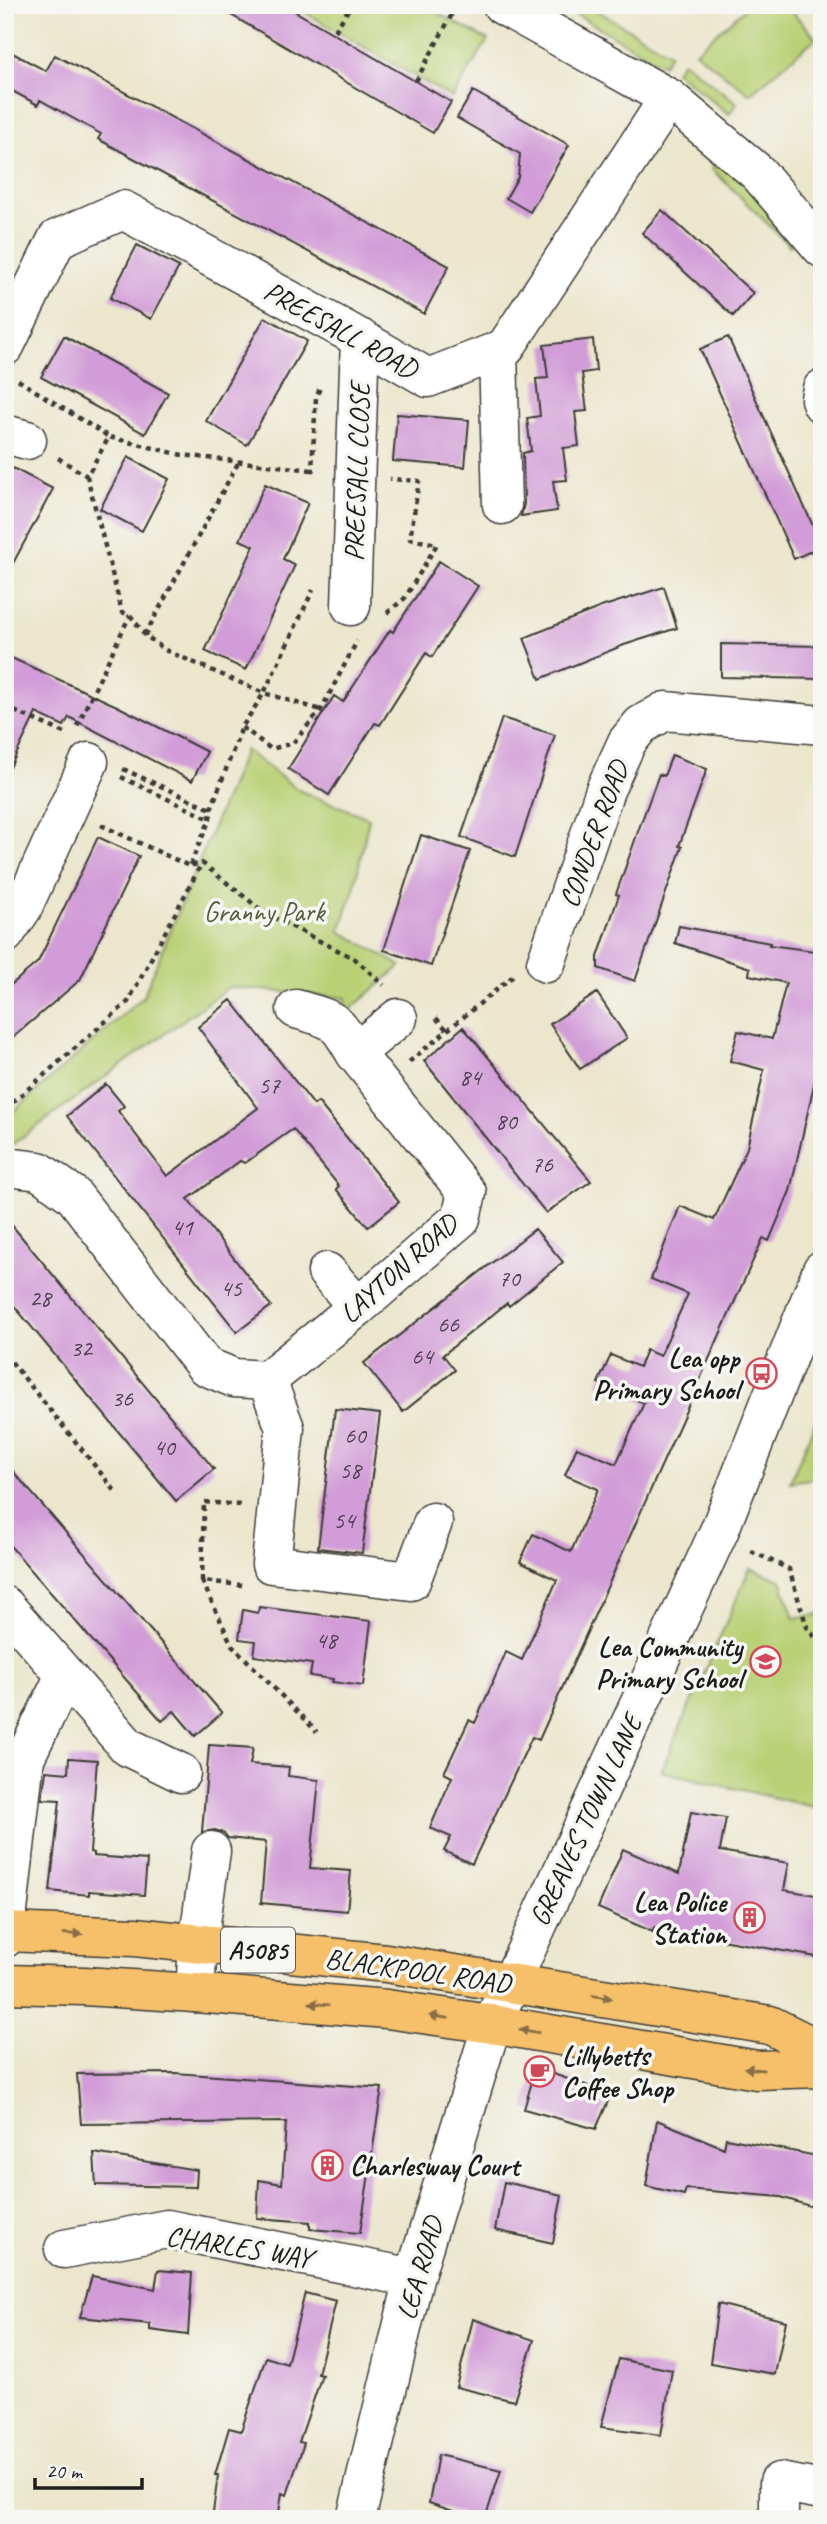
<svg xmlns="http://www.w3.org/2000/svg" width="827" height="2524" viewBox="0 0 827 2524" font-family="Caveat,sans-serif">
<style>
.green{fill:#b9d074;stroke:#6a7648;stroke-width:2}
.building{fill:#d19cd7}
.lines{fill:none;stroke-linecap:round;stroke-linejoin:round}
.minor-casing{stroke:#3b3a36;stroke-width:41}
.highway-casing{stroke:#3b3a36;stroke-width:41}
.path{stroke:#3b3a36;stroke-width:4.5;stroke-dasharray:5 5;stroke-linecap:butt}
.minor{stroke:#fff;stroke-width:38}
.highway{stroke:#f6c06b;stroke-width:38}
.oneway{fill:#896e44}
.labels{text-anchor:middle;stroke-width:7;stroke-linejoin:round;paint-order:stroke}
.number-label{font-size:24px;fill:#493c4b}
.shield{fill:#f6f6f2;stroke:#5d5d5c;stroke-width:2}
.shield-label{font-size:26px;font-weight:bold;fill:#1c1c1c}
.street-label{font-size:28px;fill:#1c1c1c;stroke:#f6f6f2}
.park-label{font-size:28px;fill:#535b3b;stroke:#f6f6f2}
.poi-label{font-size:28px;font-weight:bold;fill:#1c1c1c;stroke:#f6f6f2;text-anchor:end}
</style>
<rect width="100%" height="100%" fill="#f6f6f2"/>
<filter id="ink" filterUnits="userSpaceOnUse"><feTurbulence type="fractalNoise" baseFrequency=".0143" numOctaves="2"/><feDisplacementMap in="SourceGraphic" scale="14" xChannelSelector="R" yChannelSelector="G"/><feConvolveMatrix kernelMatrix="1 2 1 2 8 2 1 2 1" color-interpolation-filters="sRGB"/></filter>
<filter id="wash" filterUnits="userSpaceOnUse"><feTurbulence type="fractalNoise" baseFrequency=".00686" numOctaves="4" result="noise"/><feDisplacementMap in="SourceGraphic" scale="28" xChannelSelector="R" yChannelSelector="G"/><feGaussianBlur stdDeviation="1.57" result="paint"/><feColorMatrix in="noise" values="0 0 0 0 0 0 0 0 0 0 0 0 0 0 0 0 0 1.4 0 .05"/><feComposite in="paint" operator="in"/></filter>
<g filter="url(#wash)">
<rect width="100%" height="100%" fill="#ebe6cc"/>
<path class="green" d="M292 5H422L488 40 452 98Z
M560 5H587L670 53 663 65Z
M749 5H786L816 38 750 94 695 52Z
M683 61 737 103 729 114 675 71Z
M718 159 799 236 790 246 712 169Z
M245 750 300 791 369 818 354 889 340 931 401 966 346 1013V998L229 987 13 1144 5 1136V1119L143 997Z
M822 1406V1477L790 1482Z
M750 1568 781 1580 794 1618 822 1614V1809L661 1771Z"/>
<g id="blocks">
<path class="building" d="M214 5H284L451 102 433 133Z
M5 49 46 71 55 55 449 266 424 314 98 139 101 134 40 100 38 105 5 87Z
M473 91 569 145 530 212 506 198 518 177 520 154 457 118Z
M662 210 753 293 733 316 642 233Z
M137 245 179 267 151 319 110 298Z
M265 317 307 341 247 445 206 421Z
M64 336 168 393 145 434 41 377Z
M728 337 822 546 794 559 700 349Z
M593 339 596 371 582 373 587 411 575 412 579 446 563 448 567 480 553 481 557 511 521 516 524 504 523 453 531 451 527 418 540 416 536 379 548 378 544 345Z
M397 414 469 420 465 467 393 461Z
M128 457 169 479 142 531 100 509Z
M5 464 53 489 5 578Z
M265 484 308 503 283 559 295 565 246 670 205 651 254 546 240 540Z
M439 561 478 586 432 657 426 653 380 725 375 723 329 795 288 769 334 696 343 702 390 630 393 632Z
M664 587 677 628 624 645 540 679 524 638 601 607Z
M721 644 822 646V679L721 677Z
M5 655 119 707 207 752 192 781 69 717 64 726 36 713 5 778Z
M502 718 555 735 515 857 461 837Z
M672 755 707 769 679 846 682 847 635 981 598 968V957L619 895 616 894 641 823 659 774 664 776Z
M421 835 470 851 431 966 384 950Z
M98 837 139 856 80 980 5 1044V990L38 962Z
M679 926 770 943 769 945 822 952V1049L790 1191 769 1241 763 1238 539 1740 532 1737 472 1864 444 1851 451 1837 430 1828 452 1777 444 1773 469 1720 475 1723 506 1652 522 1660 557 1580 520 1562 533 1534 571 1552 598 1489 565 1475 577 1447 616 1464 644 1403 598 1383 611 1355 639 1367 646 1350 660 1356 688 1294 651 1279 680 1206 714 1220 747 1148 764 1070 730 1061 738 1031 772 1039 786 983 749 975 750 968 675 943Z
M597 993 627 1038 580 1069 550 1024Z
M231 1000 314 1105 318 1102 399 1202 368 1227 336 1189 339 1186 293 1129 245 1163 240 1161 188 1199 271 1306 237 1332 67 1116 106 1084 124 1106 118 1111 167 1176 258 1108 198 1027Z
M463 1027 591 1181 546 1213 424 1061Z
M5 1217 214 1469 176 1501 5 1295Z
M535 1229 563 1262 509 1306 507 1303 443 1355 455 1370 403 1412 364 1363Z
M335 1409 380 1414 362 1553 318 1548Z
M5 1462 222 1713 195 1736 174 1711 162 1721 5 1540Z
M259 1607 371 1621 363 1686 332 1682 333 1679 310 1676 312 1664 254 1656 256 1641 239 1639 243 1610 258 1613Z
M209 1745 253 1748 250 1764 289 1767 288 1776 319 1780 310 1868 351 1871 347 1911 261 1903 266 1842 228 1838 224 1833 215 1830 202 1832Z
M69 1758 97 1760 90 1852 93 1853V1856L147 1860 144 1895 89 1891V1895L50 1891 60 1800 42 1799 46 1771 68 1773Z
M691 1812 726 1818 720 1851 789 1863 784 1890 822 1896V1958L654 1928 653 1932 598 1908 623 1849 679 1874Z
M536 2068 611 2094 596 2129 524 2109Z
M175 2073 382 2088 360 2233 310 2229V2222L257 2218 259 2180 282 2184 286 2122 81 2124 77 2074Z
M657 2120 724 2148 726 2138 822 2157V2210L781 2197 686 2189 684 2195 646 2186Z
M94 2153 197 2170 196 2187 96 2185Z
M504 2182 562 2195 553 2243 495 2230Z
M158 2270 192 2273 188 2335 150 2330V2324L80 2317 92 2276 155 2289Z
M305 2293 336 2301 318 2374 322 2375 299 2442 304 2443 287 2495 282 2493 278 2519H212L218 2475H215L229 2428 241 2431 266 2357 287 2364Z
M718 2304 786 2321 775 2374 710 2363Z
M473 2319 534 2340 514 2401 456 2387Z
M619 2359 672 2370 661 2435 601 2427Z
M438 2455 501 2470 485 2519H477L429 2503Z"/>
</g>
</g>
<g filter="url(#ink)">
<use href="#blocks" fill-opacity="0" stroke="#3b3a36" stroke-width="2"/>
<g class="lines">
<defs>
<path id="minor" d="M502 5 669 98 758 173 822 248
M5 346 57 239 123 210 345 330 428 378 505 348 669 98
M498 351 502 505
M822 389 820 399 822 404
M5 434 27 440
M351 606 360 338
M5 934 22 909 89 762
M546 963 605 790 627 742 641 725 665 711 822 725
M296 1009C334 1020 335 1018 355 1053
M5 1169 7 1167 39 1171 73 1195 205 1366 234 1378 267 1380 285 1428 271 1564 411 1581 433 1522
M327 1272 358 1307
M267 1380 358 1307 461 1218 467 1193 355 1053 398 1018
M5 1606 128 1747 181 1773
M5 1938 25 1758 65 1675
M195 1993 198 1944 211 1851
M64 2249 167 2229 414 2278
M356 2519 414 2278 492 2024 720 1529 822 1270
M779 2519V2482L822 2490"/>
<path id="highway" d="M5 1932 135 1937 386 1963 770 2025 822 2051
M5 1984 84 1986 195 1993 387 2009 492 2024 757 2070 822 2068"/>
</defs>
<use href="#minor" class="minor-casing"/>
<use href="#highway" class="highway-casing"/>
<path class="path" d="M335 31 351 5
M416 81 457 5
M18 380 109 437
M58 458 87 476
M312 470 182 455 109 437 87 476 122 612 130 615 145 635 165 650 264 693 321 710
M315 470H312L316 397 320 388
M387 613 405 598 437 544 410 539 419 481 390 479
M145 635 238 463
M5 707 65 733
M77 726 130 615
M242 727 271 749 293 743 321 710 357 641
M123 769 211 809
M121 777 210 819
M101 825 189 866 202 863 265 913 355 959 384 985
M190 865 210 819 211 809 242 727 264 693 313 590
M436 1018 448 1031
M409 1062 513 976
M5 1109 128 1002 202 863
M5 1354 116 1492
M751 1551 789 1569 807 1627 822 1647
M202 1581 204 1502 241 1505
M242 1585 202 1581 232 1645 317 1732"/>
<use href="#minor" class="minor"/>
<use href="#highway" class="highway"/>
</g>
<defs><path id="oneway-solid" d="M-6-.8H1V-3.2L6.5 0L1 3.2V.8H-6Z" transform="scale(1.75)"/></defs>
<g class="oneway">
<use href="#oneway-solid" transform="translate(73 1934) rotate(2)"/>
<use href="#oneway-solid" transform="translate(602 1997) rotate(9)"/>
<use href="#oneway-solid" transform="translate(319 2004) rotate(-175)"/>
<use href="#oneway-solid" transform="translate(439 2017) rotate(-172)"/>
<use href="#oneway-solid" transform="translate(529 2031) rotate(-170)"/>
<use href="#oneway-solid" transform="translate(754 2069) rotate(-174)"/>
</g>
</g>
<defs>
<symbol id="bus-ring" viewBox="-11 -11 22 22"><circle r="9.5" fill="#f6f6f2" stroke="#d1495b" stroke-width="1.5"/><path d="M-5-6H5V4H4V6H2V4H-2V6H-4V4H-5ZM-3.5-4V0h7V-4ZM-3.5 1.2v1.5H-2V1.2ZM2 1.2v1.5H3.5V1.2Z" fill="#d1495b"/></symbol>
<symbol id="school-ring" viewBox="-11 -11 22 22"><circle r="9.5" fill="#f6f6f2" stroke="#d1495b" stroke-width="1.5"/><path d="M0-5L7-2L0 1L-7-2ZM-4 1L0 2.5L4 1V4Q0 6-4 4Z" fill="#d1495b"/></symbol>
<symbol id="building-ring" viewBox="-11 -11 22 22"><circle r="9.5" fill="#f6f6f2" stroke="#d1495b" stroke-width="1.5"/><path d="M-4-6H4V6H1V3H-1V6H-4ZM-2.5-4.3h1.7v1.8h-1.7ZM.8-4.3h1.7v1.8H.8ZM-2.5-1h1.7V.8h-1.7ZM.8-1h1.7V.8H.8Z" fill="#d1495b"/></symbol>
<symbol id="cafe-ring" viewBox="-11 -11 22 22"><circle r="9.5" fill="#f6f6f2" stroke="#d1495b" stroke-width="1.5"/><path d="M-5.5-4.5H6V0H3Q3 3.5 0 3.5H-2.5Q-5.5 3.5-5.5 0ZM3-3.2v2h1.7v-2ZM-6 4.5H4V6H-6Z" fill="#d1495b"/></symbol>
</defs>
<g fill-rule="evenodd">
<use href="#bus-ring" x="744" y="1356" width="35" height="35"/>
<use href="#school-ring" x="748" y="1644" width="35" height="35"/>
<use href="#building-ring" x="732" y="1900" width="35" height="35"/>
<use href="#cafe-ring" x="522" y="2054" width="35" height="35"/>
<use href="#building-ring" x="310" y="2148" width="35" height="35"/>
</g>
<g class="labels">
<g class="number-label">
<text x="470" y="1085">84</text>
<text x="269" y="1093">57</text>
<text x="506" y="1129">80</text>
<text x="542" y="1172">76</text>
<text x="182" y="1235">41</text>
<text x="509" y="1286">70</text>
<text x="231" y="1296">45</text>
<text x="40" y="1306">28</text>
<text x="448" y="1332">66</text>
<text x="81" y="1356">32</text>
<text x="422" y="1364">64</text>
<text x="122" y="1406">36</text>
<text x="355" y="1443">60</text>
<text x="164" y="1455">40</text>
<text x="350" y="1478">58</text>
<text x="344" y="1528">54</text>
<text x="326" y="1648">48</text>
</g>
<rect class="shield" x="221" y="1927.5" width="74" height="45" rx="5"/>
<g class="shield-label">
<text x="258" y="1959">A5085</text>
</g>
<g class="street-label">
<text transform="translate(341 329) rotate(29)" y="10">PREESALL ROAD</text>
<text transform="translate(356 472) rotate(-88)" y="10">PREESALL CLOSE</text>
<text transform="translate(593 834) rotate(-70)" y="10">CONDER ROAD</text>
<text transform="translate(398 1268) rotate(-42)" y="10">LAYTON ROAD</text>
<text transform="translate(585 1820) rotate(-65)" y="10">GREAVES TOWN LANE</text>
<text transform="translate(418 1970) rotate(8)" y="10">BLACKPOOL ROAD</text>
<text transform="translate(239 2246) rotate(9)" y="10">CHARLES WAY</text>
<text transform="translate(419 2268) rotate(-74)" y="10">LEA ROAD</text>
</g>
<g class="park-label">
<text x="264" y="921">Granny Park</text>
</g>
<g class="poi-label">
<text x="739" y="1367">Lea opp<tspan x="739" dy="32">Primary School</tspan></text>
<text x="742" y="1656">Lea Community<tspan x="742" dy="32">Primary School</tspan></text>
<text x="726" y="1911">Lea Police<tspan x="726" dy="32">Station</tspan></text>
<text x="562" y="2065" text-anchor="start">Lillybetts<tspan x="562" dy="32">Coffee Shop</tspan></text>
<text x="350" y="2175" text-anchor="start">Charlesway Court</text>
</g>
</g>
<rect width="827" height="2524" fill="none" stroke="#f6f6f2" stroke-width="28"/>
<path d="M35 2478v10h107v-10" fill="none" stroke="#1c1c1c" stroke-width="3.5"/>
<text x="46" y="2478" font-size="21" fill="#1c1c1c" stroke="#f6f6f2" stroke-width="5" paint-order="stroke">20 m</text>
</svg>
